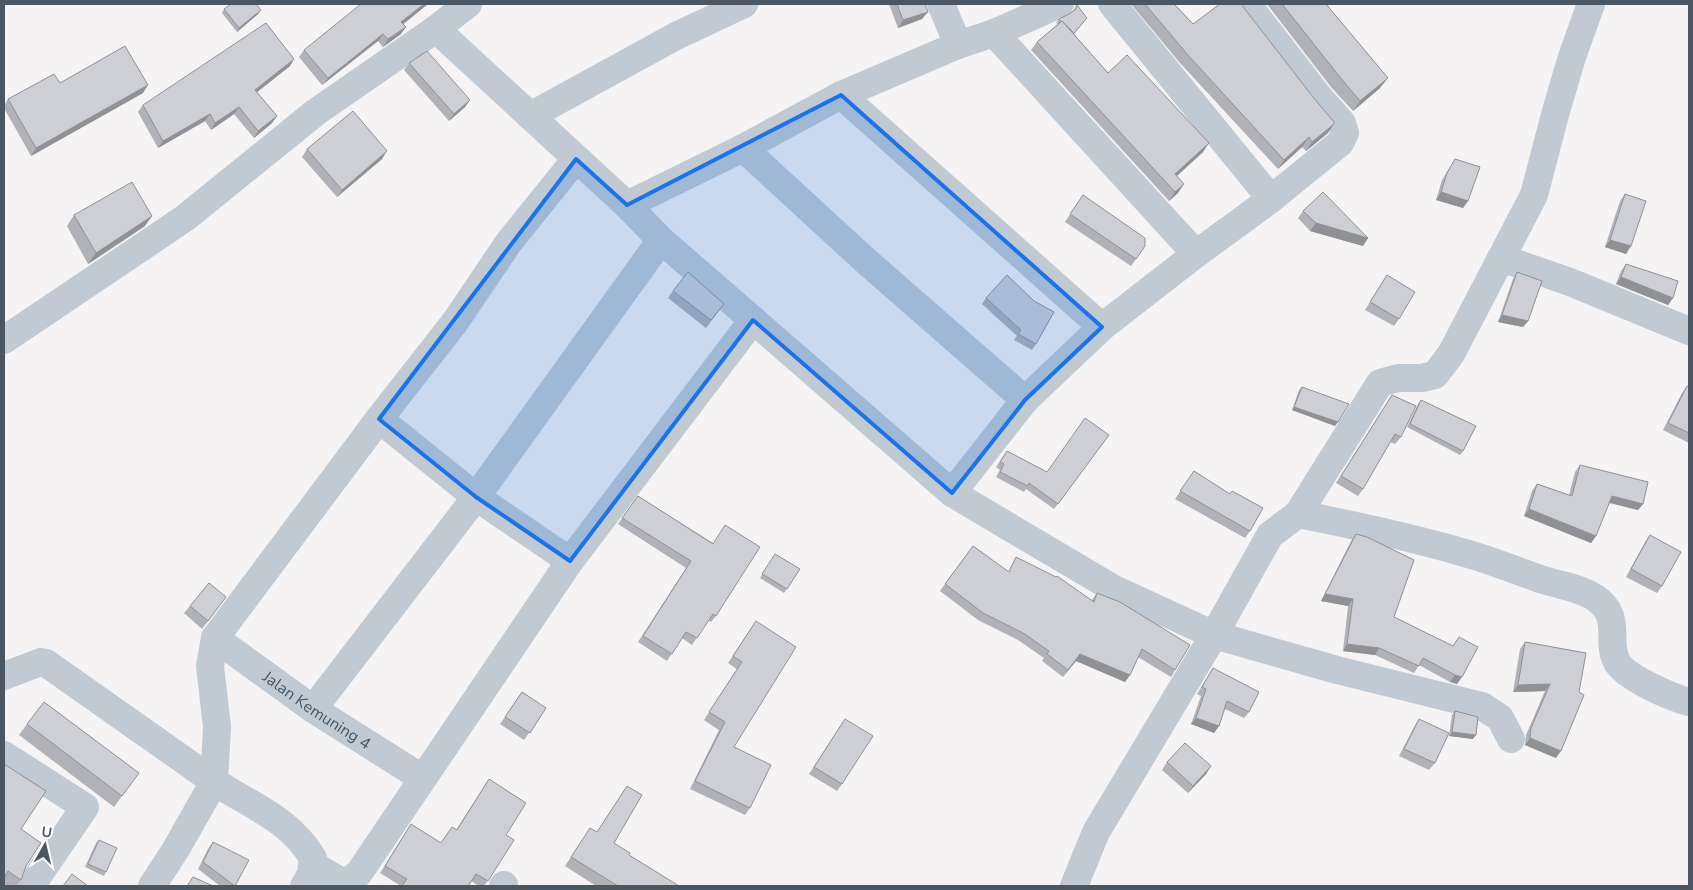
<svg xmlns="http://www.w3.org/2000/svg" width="1693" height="890" viewBox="0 0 1693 890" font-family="'Nunito Sans',sans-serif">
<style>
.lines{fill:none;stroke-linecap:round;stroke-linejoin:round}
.minor{stroke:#c1cad2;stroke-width:28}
.tertiary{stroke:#c1cad2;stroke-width:28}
.wall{fill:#b0b2b7}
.shaded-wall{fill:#909195}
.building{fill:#cdcfd5;stroke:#909195}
.marked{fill:#1a73e8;fill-opacity:0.2;stroke:#1a73e8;stroke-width:4;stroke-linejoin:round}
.labels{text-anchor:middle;stroke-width:4.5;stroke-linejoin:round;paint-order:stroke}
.street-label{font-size:16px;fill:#4a5661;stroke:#fff}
</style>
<rect width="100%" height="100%" fill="#f5f3f3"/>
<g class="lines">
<g class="minor">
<path d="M941 4 958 45"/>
<path d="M1112 4 1271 199"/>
<path d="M436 29 627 205 661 240 952 493 1114 589 1214 635 1337 670 1482 706 1500 718 1511 739"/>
<path d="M994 33 1196 254"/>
<path d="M841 95 1102 327"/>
<path d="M530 116 676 36 744 4"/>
<path d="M743 148 866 261 1025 400"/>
<path d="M627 205 743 148 841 95 958 45 994 33 1060 4"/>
<path d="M1501 258 1570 282 1689 331"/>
<path d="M379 419 476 497 570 561"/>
<path d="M952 493 1025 400 1102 327 1196 254 1271 199 1340 143 1345 133 1342 123 1319 97 1247 4"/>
<path d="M1298 514 1380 383 1398 378H1422L1435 375 1451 354 1534 195 1556 111 1572 57 1591 4"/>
<path id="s1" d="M215 638 313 709 422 778"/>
<path d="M4 676 41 662 46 663C102 702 156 741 212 780 250 806 288 817 313 858L311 874 304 886"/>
<path d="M313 709 476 497 661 240"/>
<path d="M4 755 85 807 31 886"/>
<path d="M313 865 342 882 350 880 359 873 570 561 753 320"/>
<path d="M152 886 176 849 214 782 217 727 210 666 215 638 379 419 455 322 509 242 576 159"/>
<path d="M503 886 504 885"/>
<path d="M1074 886 1096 832 1214 635 1270 535 1298 514C1354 525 1410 537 1465 553 1490 560 1515 570 1540 579 1558 585 1578 587 1594 597 1624 617 1605 640 1617 662 1626 678 1671 697 1689 702"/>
</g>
<path class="tertiary" d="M4 340 185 218 316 112 436 29 468 4"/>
</g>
<path class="wall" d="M428 4 403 24 401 34 383 47 378 41 322 85 299 57 304 50Z
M889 4H925L922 19 898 28Z
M1131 4H1174L1193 24 1328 133 1306 151 1302 147 1278 169 1180 63Z
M1267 4H1326L1380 88 1353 111 1331 87Z
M1077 5 1084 22 1074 34 1108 73 1203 152 1177 176 1178 193 1169 201 1031 50 1037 42 1058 24 1056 23 1059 19 1069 14 1073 11Z
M224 9 258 14 237 32 222 13Z
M409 63 470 100 465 107 449 121 404 70Z
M290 66 257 92 277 116 272 123 254 138 234 114 211 130 205 121 158 148 138 112 143 105Z
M60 83 143 93 31 156 4 108V106L8 99Z
M307 149 382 159 337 197 302 157Z
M1455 159 1468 201 1463 208 1436 200 1442 180Z
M1625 194 1626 254 1605 247 1620 201Z
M1083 195 1145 246 1131 266 1065 222Z
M1303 211 1368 238 1363 246 1310 231 1298 218Z
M74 215 145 226 88 264 67 226Z
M1626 264 1673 298 1668 305 1616 284 1621 271Z
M1517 272 1528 321 1523 327 1498 322 1513 279Z
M1387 275 1399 319 1394 326 1365 310Z
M673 291 724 304 706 328 668 298Z
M986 298 1036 344 1032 350 1014 340 1017 336 982 304Z
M1687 386 1689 387V443L1663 430 1682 393Z
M1302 387 1335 426 1292 410 1299 390Z
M1392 395 1401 437 1395 444 1390 442 1363 489 1358 496 1336 483Z
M1421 400 1463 451 1460 455 1407 427 1418 404Z
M1109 435 1054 509 1026 489 1024 492 996 477 1000 470 996 467 1007 451 1047 472Z
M1580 465 1643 504 1638 510 1609 503 1596 536 1591 543 1524 516 1532 491 1537 484 1569 495 1575 472Z
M1194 471 1250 531 1245 538 1175 499Z
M638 496 713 543 716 616 711 622 708 620 692 645 682 638 667 661 638 642 686 568 618 524Z
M1356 534 1394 617 1453 646 1459 637 1457 684 1450 682 1419 665 1414 673 1375 655 1343 651 1348 606 1321 601 1351 541Z
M1650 535 1662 586 1657 593 1626 577 1645 542Z
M973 546 1008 572 1016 557 1092 600 1097 593 1175 670 1171 677 1138 657 1130 675 1125 682 1076 661 1063 677 1042 661 1044 658 1018 640 978 620 940 591Z
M775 554 800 569 784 593 760 578Z
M226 597 202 629 184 613 190 606Z
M751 628 734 747 750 808 745 815 690 789 719 730 704 720 737 669 728 663Z
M1525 642 1586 653 1556 758 1525 745 1526 735 1545 691 1513 692 1520 649Z
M1213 668 1249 712 1244 718 1225 709 1219 726 1214 733 1191 724 1201 696 1197 694Z
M522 692 546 708 524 740 500 724Z
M1455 711 1473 739 1449 736 1452 715Z
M845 719 842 784 837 791 809 774Z
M1419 719 1435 763 1429 770 1399 756 1414 727Z
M27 724 131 784 114 807 19 735Z
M1167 762 1211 766 1206 774 1188 793 1162 770Z
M4 764 21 829 26 866 21 880 16 886H8L4 884Z
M489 779 506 835 514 840 484 886H479L471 881 468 886H401L380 873 411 824 441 843 452 827 456 830Z
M590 828 614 843 629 855 679 886H596L565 866Z
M99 840 106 872 104 876 85 867 96 843Z
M213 842 235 886H220L198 869 208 849Z"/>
<path class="shaded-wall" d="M424 4H428L396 30 401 22Z
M261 10 258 14 237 32 239 28Z
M928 12 922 19 898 28 903 20Z
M406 27 401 34 383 47 388 39Z
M383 34 378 41 322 85 328 78Z
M294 59 290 66 251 97 255 90Z
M1388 78 1380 88 1353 111 1360 101Z
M148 85 143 93 31 156 36 148Z
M470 100 465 107 449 121 454 114Z
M239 107 234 114 211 130 215 123Z
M210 114 205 121 158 148 163 141Z
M277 116 272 123 254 138 258 131Z
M1334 124 1328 133 1306 151 1312 142Z
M1309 137 1302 147 1278 169 1284 160Z
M1209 143 1203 152 1169 183 1175 174Z
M387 151 382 159 337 197 342 190Z
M1184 184 1178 193 1169 201 1175 192Z
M1441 192 1468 201 1463 208 1436 200Z
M152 216 145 226 88 264 96 253Z
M1316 223 1368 238 1363 246 1310 231Z
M1610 240 1631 246 1626 254 1605 247Z
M1621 277 1673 298 1668 305 1616 284Z
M1502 315 1528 321 1523 327 1498 322Z
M1294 407 1338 422 1335 426 1292 410Z
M1612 496 1643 504 1638 510 1607 502Z
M1529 509 1596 536 1591 543 1524 516Z
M1325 594 1353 599 1348 606 1321 601Z
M1347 644 1379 648 1375 655 1343 651Z
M1080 654 1130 675 1125 682 1076 661 1063 677Z
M1455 675 1462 677 1457 684 1450 682Z
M1550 684 1545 691 1513 692 1518 685Z
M1196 718 1219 726 1214 733 1191 724Z
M1452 732 1476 735 1473 739 1449 736Z
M1530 738 1561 751 1556 758 1525 745Z
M1211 766 1206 774 1188 793 1193 786Z"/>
<path class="building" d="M231 4H256L261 10 239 28 224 9Z
M361 4H424L401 22 406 27 388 39 383 34 328 78 304 50Z
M897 4H925L928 12 903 20Z
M1145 4H1174L1193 24 1220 4H1241L1313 97 1334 122V124L1312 142 1309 137 1284 160 1187 54Z
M1282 4H1326L1388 78 1360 101 1339 76Z
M1077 5 1087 18 1074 33 1062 21 1061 22 1059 19 1069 14 1075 10Z
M1062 21 1108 73 1127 55 1209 143 1175 174 1184 184 1175 192 1037 42Z
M266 23 294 59 255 90 277 116 258 131 239 107 215 123 210 114 163 141 143 105Z
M125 46 148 85 36 148 8 99 54 74 60 83Z
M427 51 470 100 454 114 409 63Z
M353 111 387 151 342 190 307 149Z
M1455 159 1480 167 1468 201 1441 192 1447 173Z
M132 182 152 216 96 253 74 215Z
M1323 192 1368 238 1316 223 1303 211Z
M1625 194 1646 201 1631 246 1610 240Z
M1083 195 1145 238V246L1136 259 1070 214Z
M1626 264 1678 281 1673 298 1621 277Z
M688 272 724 304 711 320 673 291Z
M1517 272 1542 281 1528 321 1502 315Z
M1007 275 1034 301 1054 312 1036 344 1018 334 1021 330 986 298Z
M1387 275 1415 292 1399 319 1370 302Z
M1687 386 1689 387V433L1668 423Z
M1302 387 1349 404 1338 422 1294 407Z
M1392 395 1416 406 1401 437 1395 434 1363 489 1341 476Z
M1421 400 1476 426 1463 451 1410 424Z
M1085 418 1109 435 1058 504 1029 483 1028 486 1000 472 1004 464 1000 462 1007 451 1047 472Z
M1580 465 1648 482 1643 504 1612 496 1596 536 1529 509 1537 484 1572 496Z
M1194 471 1230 494 1232 491 1263 508 1250 531 1180 491Z
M638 496 713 544 725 525 760 547 716 616 713 614 697 638 686 632 672 654 643 636 691 561 622 518Z
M1356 534 1367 537 1414 560 1394 617 1453 646 1459 637 1478 647 1462 677 1455 675 1423 658 1419 666 1379 648 1347 644 1353 599 1325 594Z
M1650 535 1681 552 1662 586 1631 569Z
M973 546 1009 572 1016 557 1056 577 1057 576 1094 602 1097 593 1120 602 1190 645 1175 670 1142 649 1130 675 1080 654 1068 670 1047 654 1049 651 1023 633 983 613 945 584Z
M775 554 800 569 787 589 762 574Z
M209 583 226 597 208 621 190 606Z
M756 621 796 647 734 747 771 765 750 808 695 781 725 722 709 712 742 662 733 656Z
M1525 642 1586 653 1579 692 1584 695 1561 751 1530 738 1531 728 1550 684 1518 685Z
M1213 668 1259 692 1249 712 1227 701 1219 726 1196 718 1206 689 1202 687Z
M522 692 546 708 530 733 505 717Z
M44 702 139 773 122 796 27 724Z
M1455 711 1478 717 1476 735 1452 732Z
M845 719 873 736 842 784 814 767Z
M1419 719 1449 733 1435 763 1404 749Z
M1185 743 1211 766 1193 786 1167 762Z
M4 764 46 791 21 829 41 843 26 866 21 880 8 871 4 878Z
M489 779 526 803 506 835 514 840 488 881 476 874 468 886H402L407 879 385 866 411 824 441 843 452 827 457 830Z
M627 786 642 795 614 843 630 853 629 855 679 886H618L571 857 590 828 597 832Z
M99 840 117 848 106 872 88 864Z
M213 842 249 860 235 886 203 862Z
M72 874 88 886H63Z
M193 877 213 886H187Z"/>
<path class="marked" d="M841 95 1102 327 1025 400 952 493 753 320 570 561 476 497 379 419 576 159 627 205Z"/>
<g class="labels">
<g class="street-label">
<text dy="6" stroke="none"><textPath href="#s1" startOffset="125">Jalan Kemuning 4</textPath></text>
</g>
</g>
<rect width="1693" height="890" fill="none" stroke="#4a5661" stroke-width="10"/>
<g transform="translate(45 845) rotate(8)" stroke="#ffffff" stroke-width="4" paint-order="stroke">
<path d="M0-4L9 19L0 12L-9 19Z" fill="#4a5661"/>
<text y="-8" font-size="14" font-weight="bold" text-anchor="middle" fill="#4a5661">U</text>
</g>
</svg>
